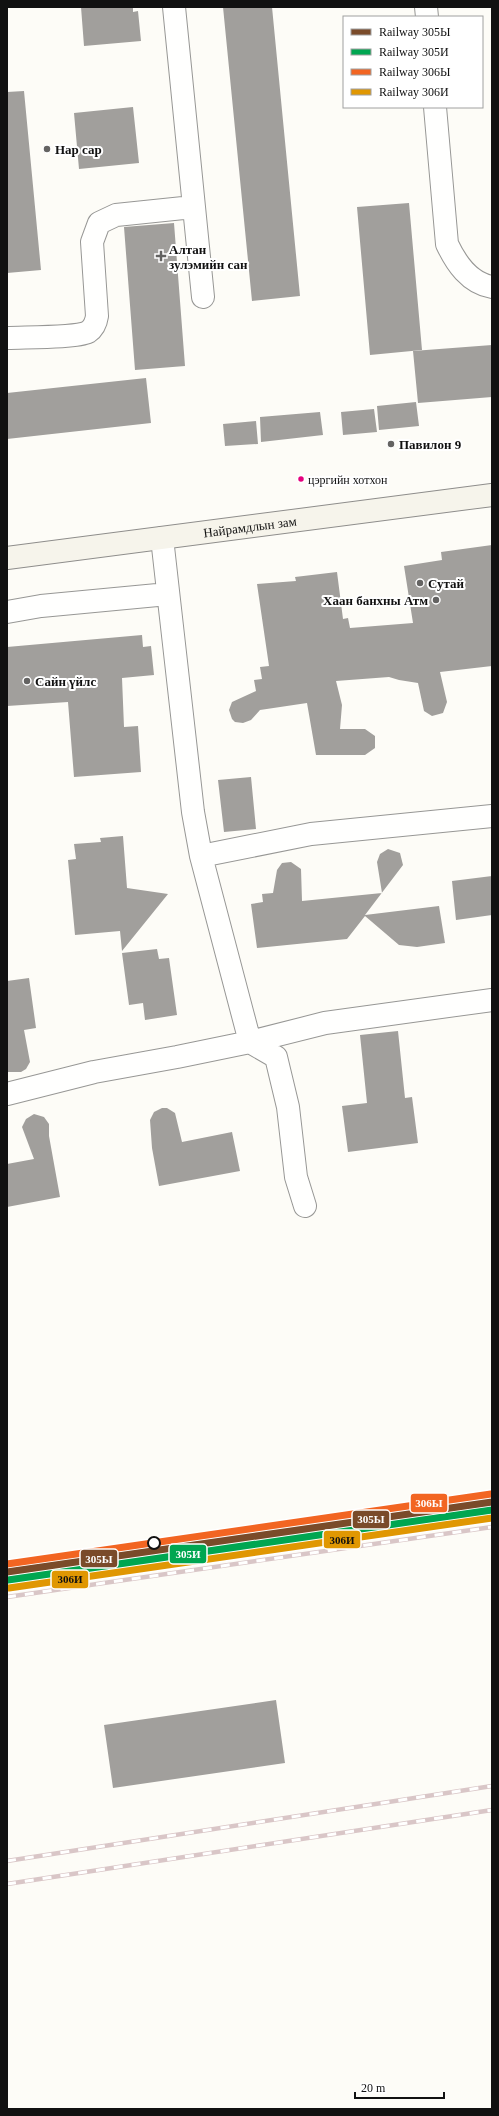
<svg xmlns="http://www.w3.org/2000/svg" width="499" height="2116" viewBox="0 0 499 2116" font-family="Georgia,serif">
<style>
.building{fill:#a19f9c}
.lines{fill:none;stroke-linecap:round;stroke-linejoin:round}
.street-casing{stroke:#979795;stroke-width:24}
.secondary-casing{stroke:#8e8d8b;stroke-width:24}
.street{stroke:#fffffe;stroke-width:22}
.secondary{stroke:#f6f4eb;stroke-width:22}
.rail-casing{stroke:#d9c6c7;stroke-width:4.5}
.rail{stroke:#fff;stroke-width:3;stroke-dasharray:9;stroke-linecap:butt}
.rail-1-casing{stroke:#fff;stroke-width:10}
.rail-2-casing{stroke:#fff;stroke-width:10}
.rail-3-casing{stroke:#fff;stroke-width:10}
.rail-4-casing{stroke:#fff;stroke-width:10}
.rail-1{stroke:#7a4b2a;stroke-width:7}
.rail-2{stroke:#00a651;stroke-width:7}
.rail-3{stroke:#f26522;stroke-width:7}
.rail-4{stroke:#e09702;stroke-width:7}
.poi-dot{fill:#646362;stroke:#fff;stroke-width:1.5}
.bus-dot{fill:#e5007d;stroke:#fff;stroke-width:1.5}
.stop-dot{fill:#fff;stroke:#111;stroke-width:2}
.labels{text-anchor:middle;stroke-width:4;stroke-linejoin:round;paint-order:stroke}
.bus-label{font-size:12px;fill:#111;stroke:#fff;text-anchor:start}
.poi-label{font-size:13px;font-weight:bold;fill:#111;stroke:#fff;text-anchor:start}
.street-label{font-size:13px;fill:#111;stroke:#fff}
.line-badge{stroke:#fff;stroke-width:1.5}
.badge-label{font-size:11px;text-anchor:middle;font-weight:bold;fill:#fff}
.pale-badge-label{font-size:11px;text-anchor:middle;font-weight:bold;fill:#111}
</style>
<rect width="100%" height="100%" fill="#fdfcf7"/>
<path class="building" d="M81 7H133V12L138 11 141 41 84 46Z
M223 7H272L300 296 252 301Z
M24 91 41 270 7 273V92Z
M133 107 139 163 79 169 74 113Z
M409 203 422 350 370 355 357 207Z
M174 223 185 366 135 370 124 227Z
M492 345V397L418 403 413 351Z
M146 378 151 423 7 439V393Z
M416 402 419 426 379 430 377 406Z
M374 409 377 432 343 435 341 412Z
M320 412 323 435 261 442 260 417Z
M256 421 258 444 225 446 223 424Z
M492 545V666L440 672 447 702 443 713 432 716 424 711 418 683 399 680 389 677 336 681 342 705 340 729H365L375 736V748L365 755H316L307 703 260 710 251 720 243 723 235 722 232 719 229 710 232 702 256 691 254 680 262 679 260 667 269 666 257 584 296 581 295 577 337 572 343 619 348 618 350 628 413 623 404 566 442 560 441 552Z
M142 635 143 647 151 646 154 675 122 678 124 727 138 726 141 772 74 777 68 702 7 706V647Z
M251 777 256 829 224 832 218 780Z
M123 836 127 888 168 894 122 951 120 931 75 935 68 860 76 859 74 844 101 842 100 838Z
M388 849 400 853 403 865 365 915 439 906 445 943 417 947 399 945 365 916 347 939 257 948 251 904 263 902 262 894 273 893 277 870 282 863 291 862 301 869 302 901 382 893 377 862 380 854Z
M492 876V915L456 920 452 881Z
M157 949 159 959 169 958 177 1015 145 1020 143 1003 129 1005 122 953Z
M29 978 36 1028 24 1030 30 1062 26 1069 21 1072H7V981Z
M398 1031 405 1098 412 1097 418 1143 348 1152 342 1106 367 1103 360 1035Z
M162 1108H167L175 1113 182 1142 232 1132 240 1171 159 1186 152 1148 150 1120 154 1112Z
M34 1114 44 1117 49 1124V1136L60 1197 7 1207V1164L34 1159 22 1127 26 1119Z
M276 1700 285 1763 113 1788 104 1725Z"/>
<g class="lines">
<defs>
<path id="street" d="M174 7 203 297
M426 7 427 17
M435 107 447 244C456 263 469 283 492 287
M7 338C23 337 76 338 88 332 94 328 96 323 97 316L92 242 99 223 116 215 193 207
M7 612 41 606 168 594
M201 856 311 834 492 816
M250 1042 325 1023 492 1000
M250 1042 276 1057 288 1107 296 1177 305 1206
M7 1094 94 1072 177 1057 250 1042 201 856 193 812 162 538"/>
<g id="secondary">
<path id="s1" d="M7 558 492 495"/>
</g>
</defs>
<use href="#street" class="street-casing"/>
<use href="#secondary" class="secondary-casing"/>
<use href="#street" class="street"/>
<use href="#secondary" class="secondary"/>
<defs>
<path id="rail" d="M7 1597 492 1527
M7 1861 492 1786
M7 1884 492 1810"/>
</defs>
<use href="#rail" class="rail-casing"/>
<use href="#rail" class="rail"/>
<defs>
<path id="rail-1" d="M7 1572 492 1502"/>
<path id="rail-2" d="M8 1580 492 1510"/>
<path id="rail-3" d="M7 1564 491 1494"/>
<path id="rail-4" d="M9 1588 492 1518"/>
</defs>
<use href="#rail-1" class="rail-1-casing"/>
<use href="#rail-2" class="rail-2-casing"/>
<use href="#rail-3" class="rail-3-casing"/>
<use href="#rail-4" class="rail-4-casing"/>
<use href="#rail-1" class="rail-1"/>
<use href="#rail-2" class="rail-2"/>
<use href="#rail-3" class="rail-3"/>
<use href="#rail-4" class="rail-4"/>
</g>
<g class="poi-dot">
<circle cx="47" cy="149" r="4"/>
<path d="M159 250h4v4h4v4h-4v4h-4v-4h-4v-4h4z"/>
<circle cx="391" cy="444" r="4"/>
<circle cx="420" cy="583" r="4"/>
<circle cx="436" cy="600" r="4"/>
<circle cx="27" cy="681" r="4"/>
</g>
<circle class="bus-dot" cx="301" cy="479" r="3.5"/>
<circle class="stop-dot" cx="154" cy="1543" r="6"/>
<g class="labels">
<g class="bus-label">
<text x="308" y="484">цэргийн хотхон</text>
</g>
<g class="poi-label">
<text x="55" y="154">Нар сар</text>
<text x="169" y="254">Алтан<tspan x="169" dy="15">зулэмийн сан</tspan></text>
<text x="399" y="449">Павилон 9</text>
<text x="428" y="588">Сутай</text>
<text x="428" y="605" text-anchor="end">Хаан банхны Атм</text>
<text x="35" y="686">Сайн үйлс</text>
</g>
<g class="street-label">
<text dy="5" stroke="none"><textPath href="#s1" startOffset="245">Найрамдлын зам</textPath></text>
</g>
</g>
<g class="line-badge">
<rect x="410" y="1493" width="38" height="20" rx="4" fill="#f26522"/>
<rect x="352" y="1510" width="38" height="19" rx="4" fill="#7a4b2a"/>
<rect x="323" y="1530" width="38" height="19" rx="4" fill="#e09702"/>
<rect x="169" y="1544" width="38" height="20" rx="4" fill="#00a651"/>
<rect x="80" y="1549" width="38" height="19" rx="4" fill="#7a4b2a"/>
<rect x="51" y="1570" width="38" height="19" rx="4" fill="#e09702"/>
</g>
<g class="badge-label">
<text x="429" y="1507">306Ы</text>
<text x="371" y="1523">305Ы</text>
<text x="188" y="1558">305И</text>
<text x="99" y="1563">305Ы</text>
</g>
<g class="pale-badge-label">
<text x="342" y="1544">306И</text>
<text x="70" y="1583">306И</text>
</g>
<rect width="499" height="2116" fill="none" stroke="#111111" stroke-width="16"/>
<rect x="343" y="16" width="140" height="92" fill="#ffffff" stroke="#a0a0a0"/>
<rect x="351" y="29" width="20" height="6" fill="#7a4b2a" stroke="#a0a0a0"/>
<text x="379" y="36" font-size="12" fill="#111111">Railway 305Ы</text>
<rect x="351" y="49" width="20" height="6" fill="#00a651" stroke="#a0a0a0"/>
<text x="379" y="56" font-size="12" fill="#111111">Railway 305И</text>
<rect x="351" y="69" width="20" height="6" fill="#f26522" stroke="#a0a0a0"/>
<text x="379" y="76" font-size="12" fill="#111111">Railway 306Ы</text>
<rect x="351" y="89" width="20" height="6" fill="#e09702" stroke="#a0a0a0"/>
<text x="379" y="96" font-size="12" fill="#111111">Railway 306И</text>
<path d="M355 2092v6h89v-6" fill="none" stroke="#111111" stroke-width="2"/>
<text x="361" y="2092" font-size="12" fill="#111111" stroke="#ffffff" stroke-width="3" paint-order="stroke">20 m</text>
</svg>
